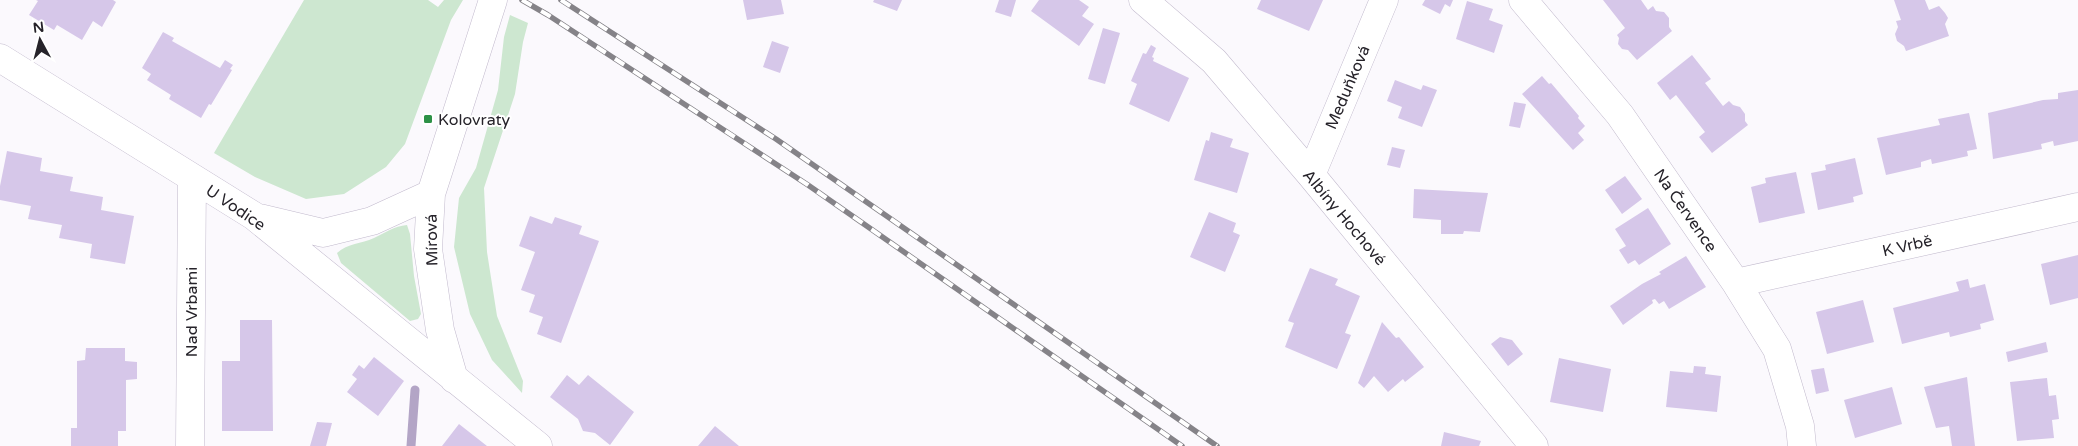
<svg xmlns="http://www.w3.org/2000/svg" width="2078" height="446" viewBox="0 0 2078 446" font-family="'Varela Round',sans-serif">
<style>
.green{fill:#cde7d0}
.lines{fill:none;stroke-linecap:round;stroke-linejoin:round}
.stream{stroke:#b3a5c6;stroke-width:9}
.building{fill:#d6c7e9}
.minor-casing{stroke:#c2bacd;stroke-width:29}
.minor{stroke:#fff;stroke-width:28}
.rail-casing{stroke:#858388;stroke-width:5.5}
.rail{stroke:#fff;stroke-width:4;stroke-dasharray:11;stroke-linecap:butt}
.poi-dot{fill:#2d9146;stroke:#fff;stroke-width:2}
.labels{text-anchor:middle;stroke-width:4;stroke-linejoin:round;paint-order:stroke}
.street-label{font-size:16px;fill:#26232a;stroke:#fff}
.poi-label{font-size:16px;fill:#26232a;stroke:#fff;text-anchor:start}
</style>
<rect width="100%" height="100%" fill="#fbf9fd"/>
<path class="green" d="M304 0H428L438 7 444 0H463L451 20 405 144 386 167 344 194 306 199 255 177 214 153Z
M510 15 528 23 523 42 515 94 484 188 487 252 497 316 523 381 522 393 492 360 470 314 454 247 459 198 476 168 498 90 504 37Z
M407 225 410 234 414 276 421 314 418 319 410 321 341 263 337 253C348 243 361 244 374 238 385 233 394 226 407 225Z"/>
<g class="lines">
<path class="stream" d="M411 446 415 390"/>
</g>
<path class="building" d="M36 0H113L116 2 102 27 93 21 82 40 57 25 54 30 29 15 38 1Z
M743 0H781L784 14 747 20Z
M874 0H902L897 11 873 2Z
M999 0H1016L1011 17 995 12Z
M1039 0H1079L1089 7 1082 16 1094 24 1079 46 1031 11Z
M1261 0H1323L1309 31 1257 9Z
M1425 0H1453L1450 7 1445 4 1440 14 1422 5Z
M1603 0H1641L1648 10 1653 6 1656 11 1664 12 1669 18V27L1672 31 1637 60 1628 50 1622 49 1618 44 1619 38 1617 35 1625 28Z
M1894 0H1925L1929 10 1939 6 1945 13 1948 18 1945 24 1949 36 1906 51 1904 46 1897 41 1895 34 1898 27 1896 21 1901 20Z
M1467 1 1493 9 1489 20 1503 25 1494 53 1456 39Z
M1103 28 1120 33 1105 84 1088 79Z
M163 32 174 38 172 41 220 68 225 60 233 65 230 69 232 70 211 105 209 104 201 118 169 99 171 95 147 80 151 74 142 68Z
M772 41 789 47 780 73 763 67Z
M1151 45 1156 48 1152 57 1154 58 1153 61 1189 78 1169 122 1129 104 1137 84 1131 81 1143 53 1146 54Z
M1692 55 1711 79 1705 83 1723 106 1729 101 1733 105 1740 107 1745 114V121L1748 125 1712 153 1699 137 1705 132 1676 95 1670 100 1657 83Z
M1542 76 1549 84 1551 83 1579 116 1578 118 1585 126 1578 133 1584 140 1573 150 1522 94Z
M1395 80 1421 90 1423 85 1437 90 1422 127 1398 118 1402 107 1387 101Z
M2078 90V141L2054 146 2053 141 2041 144 2042 149 1993 159 1988 113 2043 100 2058 99V93Z
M1514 102 1526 104 1520 128 1509 126Z
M1969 113 1977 149 1967 151 1968 156 1932 164 1931 159 1921 162V167L1886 175 1877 138 1940 125 1938 119Z
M1211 132 1233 139 1230 147 1249 153 1237 193 1194 180 1206 140 1209 141Z
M1392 147 1405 150 1400 168 1387 165Z
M7 151 42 158 40 171 73 177 70 191 103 197 101 210 134 216 125 264 90 258 92 244 59 238 62 225 28 219 31 206 0 200V186Z
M1855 158 1863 194 1853 197 1854 202 1818 210 1811 173 1826 170 1825 165Z
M1796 172 1805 213 1759 223 1751 187 1766 183 1765 178Z
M1625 176 1642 199 1622 214 1605 190Z
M1414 189 1488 193 1480 232 1464 231 1463 234H1441V220L1413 218Z
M1648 208 1671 244 1639 265 1635 260 1628 264 1619 250 1626 246 1615 229Z
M1209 212 1236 223 1233 232 1240 235 1225 272 1190 257Z
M530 216 552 224 555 217 582 226 579 234 599 241 561 343 537 334 543 317 529 312 535 295 521 290 535 252 519 246Z
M2078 255V298L2050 305 2041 264Z
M1686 256 1706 287 1669 309 1664 301 1659 304 1655 299 1652 300 1653 303 1623 325 1610 306 1642 284 1661 274 1659 272Z
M1310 268 1338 279 1335 285 1360 296 1345 333 1351 335 1337 369 1285 347 1294 323 1288 321Z
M1968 279 1970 288 1985 284 1994 320 1980 324 1981 329 1950 337 1949 332 1902 344 1893 308 1959 291 1956 282Z
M1863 300 1874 342 1827 354 1816 312Z
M240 320H272L273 431H222V361H240Z
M1382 322 1396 338 1399 337 1424 367 1405 382 1403 379 1388 392 1374 376 1364 388 1358 383Z
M1500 337 1512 340 1523 354 1508 366 1491 344Z
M2046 342 2048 352 2008 362 2006 352Z
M86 348H125V361L137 362V379L126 380V431H118V446H71V428H77V361L85 360Z
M374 357 404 381 378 416 347 392 357 379 352 375 359 365 364 369Z
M1559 358 1611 369 1603 412 1550 402Z
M1694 366 1706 367 1705 374 1721 376 1717 412 1666 407 1670 371 1693 373Z
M1824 368 1829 391 1816 394 1811 370Z
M567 375 579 385 588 375 634 412 610 445 595 433 583 431 578 419 550 397Z
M1967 377 1975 446H1952L1949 426 1936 428 1924 387Z
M2047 378 2049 396 2056 395 2059 419 2052 420 2054 438 2017 441 2010 382Z
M1892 387 1902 424 1855 438 1844 400Z
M317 422 332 423 326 446H310Z
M459 424 487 446H442Z
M715 426 739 446H698Z
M1444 432 1481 441 1479 446H1441Z"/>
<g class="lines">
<defs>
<path id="minor" d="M1143 0 1214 61 1311 175 1534 446
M1523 0 1620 115 1736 283 1777 349 1800 426 1802 446
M0 58 254 216 538 446
M1311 175 1384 0
M260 218 323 233 372 221 431 194
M1736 283 2078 207
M454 379 440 330 428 249 431 194 493 0
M190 446 192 178"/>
</defs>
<use href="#minor" class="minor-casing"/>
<use href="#minor" class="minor"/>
<defs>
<path id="rail" d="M522 0 548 15 808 185 1182 446
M561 0 776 139 1217 446"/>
</defs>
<use href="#rail" class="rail-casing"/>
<use href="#rail" class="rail"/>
</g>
<rect class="poi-dot" x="423" y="114" width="10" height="10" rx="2.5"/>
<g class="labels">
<g class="street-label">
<text transform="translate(1347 87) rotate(-67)" y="6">Meduňková</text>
<text transform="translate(236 207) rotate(34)" y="6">U Vodice</text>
<text transform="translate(1686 210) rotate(55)" y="6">Na Července</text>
<text transform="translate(1345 217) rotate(50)" y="6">Albíny Hochové</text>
<text transform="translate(431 240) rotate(-91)" y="6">Mírová</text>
<text transform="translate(1907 245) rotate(-13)" y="6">K Vrbě</text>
<text transform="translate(191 312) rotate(-90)" y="6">Nad Vrbami</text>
</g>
<g class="poi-label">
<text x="438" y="125">Kolovraty</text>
</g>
</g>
<g transform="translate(40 40) rotate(353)" stroke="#ffffff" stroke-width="4" paint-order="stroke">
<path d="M0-4L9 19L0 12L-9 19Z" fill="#26232a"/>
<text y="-8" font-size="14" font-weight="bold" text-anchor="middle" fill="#26232a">N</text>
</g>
</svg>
